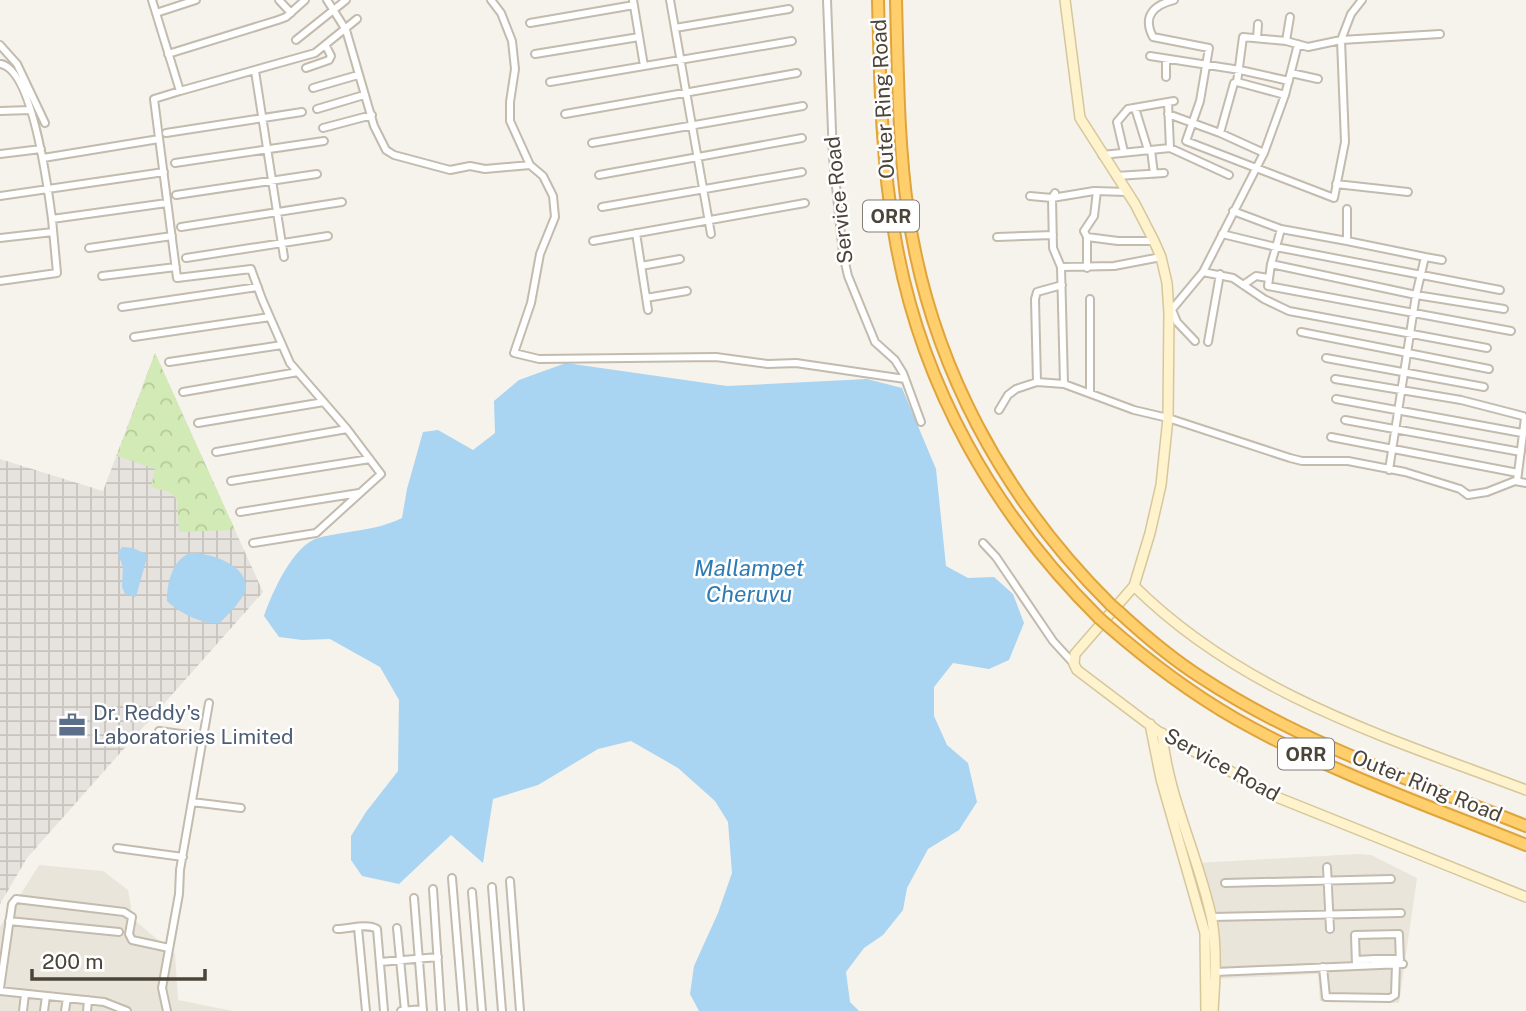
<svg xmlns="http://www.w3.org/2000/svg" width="1526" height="1011" viewBox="0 0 1526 1011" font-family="'Public Sans',sans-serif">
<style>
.residential{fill:#eae5da}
.industrial{fill:url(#industrial-grid)}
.forest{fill:url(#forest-crowns)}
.water{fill:#a9d4f2}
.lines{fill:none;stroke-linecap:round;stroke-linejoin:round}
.minor-casing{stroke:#c2bbae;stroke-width:10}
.secondary-casing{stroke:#d6c79b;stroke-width:12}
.motorway-casing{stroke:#e0a43c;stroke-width:14}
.minor{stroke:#fff;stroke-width:6}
.secondary{stroke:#fff3cd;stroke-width:9}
.motorway{stroke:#ffcf6e;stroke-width:10}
.motorway-bridge-casing{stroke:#e0a43c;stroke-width:14;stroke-linecap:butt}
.motorway-bridge{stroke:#ffcf6e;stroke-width:10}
.labels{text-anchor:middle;stroke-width:5;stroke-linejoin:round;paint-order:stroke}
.shield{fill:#fff;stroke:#817c74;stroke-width:2}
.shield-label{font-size:19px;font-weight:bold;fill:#4b4439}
.street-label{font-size:21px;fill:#4b4439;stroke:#fff}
.service-label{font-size:21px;fill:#4e5e75;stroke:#fff;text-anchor:start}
.water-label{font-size:23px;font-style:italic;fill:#2e7ab2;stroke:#fff}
</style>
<defs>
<pattern id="industrial-grid" width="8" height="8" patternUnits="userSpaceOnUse" patternTransform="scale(1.75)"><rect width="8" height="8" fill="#e6e2dd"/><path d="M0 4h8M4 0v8" fill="none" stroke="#c7c3be"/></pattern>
<pattern id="forest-crowns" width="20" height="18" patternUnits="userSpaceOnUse" patternTransform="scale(1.75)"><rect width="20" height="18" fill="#d2eab5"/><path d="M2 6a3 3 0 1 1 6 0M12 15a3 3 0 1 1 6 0" fill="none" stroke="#b6ca9c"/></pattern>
</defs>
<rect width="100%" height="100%" fill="#f6f3ec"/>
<path class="residential" d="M1358 854 1371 855 1417 878 1399 1003 1320 1001 1318 974 1216 979 1215 939 1197 863Z
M39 865 103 871 128 890 133 919 175 954 178 1000 233 1011H0V927Z"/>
<path class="industrial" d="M155 353 263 592 27 858 0 904V459L103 491Z"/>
<path class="forest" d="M155 353 235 530 179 532 177 499 169 492 151 487 155 469 117 456Z"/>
<path class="water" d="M566 363 727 386 867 379 902 388 936 469 946 566 968 578 994 577 1013 594 1024 623 1009 660 989 669 953 663 934 687V716L947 745 968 763 977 802 959 830 928 849 907 888 903 910 883 935 864 948 846 972 850 1002 859 1011H699L690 994 694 966 718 913 732 873 728 822 715 801 678 768 631 741 598 749 538 785 493 799 483 863 451 835 399 884 362 876 351 860V836L366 812 398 771 399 700 380 667 330 639 302 640 279 637 264 616C272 593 293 545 318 538 348 530 373 532 402 518L407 489 423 432 438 430 473 450 495 433 494 401 519 380Z
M122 547 133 548 146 554 147 557 136 597 125 594 122 587 123 567 118 554Z
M190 553C209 553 246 563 246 588 246 596 226 618 219 623 203 625 178 612 167 601 167 583 172 560 190 553Z"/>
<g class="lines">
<defs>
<path id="minor" d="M152 0 180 91 315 53 357 19
M279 0 291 13
M327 0 346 30 374 126 386 150 394 155 450 170 470 166 485 169 530 165
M491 0 501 13 512 41 515 69 510 102V121L530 165 543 176 553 196 555 217 540 254 531 303 514 353 539 359 716 357 768 364 796 363 905 379
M633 0 644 66
M670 0 711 234
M827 0 833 157 843 254 848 276 875 342 895 360 903 373 921 422
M1174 0C1154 5 1142 16 1153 37L1209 48 1200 101 1186 141 1334 198 1345 142 1341 40 1440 34
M156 13 196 0
M530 23 634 5
M675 28 789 9
M1257 38 1258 24
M296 40 346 0
M1286 41 1290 17
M0 45 17 64 45 123
M168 54 278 20 286 17 305 0
M535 54 639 37
M1150 56 1240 70 1289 81
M1 64C33 71 48 189 52 219
M306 68 329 60 331 56 326 46
M255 71 284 257
M1291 73 1318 79
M1166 77V59
M550 82 792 41
M1237 82 1285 95
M313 88 358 75
M180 91 154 99 177 278 251 269 262 299 290 363 347 429 381 474 316 533 253 543
M1168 102 1170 148
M1135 108 1148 150
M317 109 364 95
M0 111 30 110
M565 114 797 73
M1168 114 1220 133 1264 153
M323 128 372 115
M166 133 302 112
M1220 133 1234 83 1237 82 1243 37 1286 41 1308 47 1341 40 1351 14 1362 0
M592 143 803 106
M1151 150 1154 174
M1124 152 1117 122 1128 109 1174 101
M0 154 41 149
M1102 155 1170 148 1229 175
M43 158 159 139
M175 163 324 141
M599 175 802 138
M1116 176 1164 173
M1336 184 1408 192
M1055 193 1052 198 1053 248 1061 267 1064 384
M176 195 317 174
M0 196 164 172
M1030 196 1052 198 1094 191 1127 192
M602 207 802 172
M1233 211 1281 229 1347 241V209
M181 227 342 202
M1281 229 1276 247 1500 290
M636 233 648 310
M1222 234 1276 247 1271 264 1416 295 1389 470
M997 237 1053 235
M1087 237 1118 241H1154
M0 238 53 232
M593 241 805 203
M1347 241 1425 257 1416 295 1504 309
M89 248 172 236
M1425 257 1442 260
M186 258 328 236
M1271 264 1268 286 1511 331
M641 266 680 259
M1061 267 1114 266 1161 257
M1087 268V237L1084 231 1094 216 1097 191
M1203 272 1233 278 1264 299 1289 311 1487 348
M102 276 176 267
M0 281 57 273 52 219 167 203
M1243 285 1256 276 1268 278
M646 298 687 291
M1090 299V393
M122 307 258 287
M1172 310 1177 322 1195 341
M1169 313 1203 272 1264 153 1285 95 1298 44
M1301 332 1489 369
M134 337 270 317
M1208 342 1220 274
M1326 358 1484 387
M169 362 282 345
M1335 379 1461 400 1523 416 1525 418 1517 481
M1037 382 1035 299 1037 292 1062 285
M183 392 298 372
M1336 399 1522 433
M999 410 1008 395 1016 389 1037 382 1064 384 1134 410 1168 418 1290 458 1302 461H1348L1405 472 1460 489 1468 495 1487 492 1515 481 1526 483
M1345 420 1521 452
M198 423 324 402
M1331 437 1518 473
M216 452 347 429
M231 481 370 459
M240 512 359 493
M983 543 996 557 1053 641 1074 664
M159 731 203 737
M192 802 241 808
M117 848 183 857
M1327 867 1330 929
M452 878 463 1011
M510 881 520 1011
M1225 883 1391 879
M492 887 502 1011
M433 889 441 1011
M472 892 482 1011
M414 898 423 1011
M1211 917 1401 913
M9 921 119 932
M358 928 366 1011
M397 928 405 1011
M337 929C349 929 367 923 377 929L384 1011
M1375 959H1400
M1356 960 1375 959V965
M380 962 438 957
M1356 966 1355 935 1399 934 1400 964
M1323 967 1326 997 1390 998 1395 995 1396 964
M1215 972 1403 964
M0 988 12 904 16 899 124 912 132 917 129 934 132 940 169 948
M0 991 104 1002 127 1011
M23 1011 25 994
M44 1011 46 996
M65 1011 67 998
M87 1011 88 1000
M167 1011 162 988 179 894 180 870 209 703
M401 1011 423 1009"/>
<path id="secondary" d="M1065 0 1080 118 1135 204 1154 241 1161 257 1167 283 1169 313 1168 418 1161 485 1150 533 1134 586 1075 654 1074 664 1077 670 1159 732 1279 798 1526 897
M1134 586C1243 694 1386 737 1526 790
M1150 724 1161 779 1205 933 1206 1011
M1162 733C1168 798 1199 856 1212 920 1217 949 1215 982 1213 1011"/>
<path id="motorway" d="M878 0C880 79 881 159 895 237 920 384 994 514 1099 618
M896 0C898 71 898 142 908 212 930 363 1003 498 1111 605
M1119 612C1145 636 1172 659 1202 678 1301 743 1416 782 1526 826
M1107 625C1147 660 1189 692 1236 719 1328 771 1429 806 1526 845"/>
</defs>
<use href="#minor" class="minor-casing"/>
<use href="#secondary" class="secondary-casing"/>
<use href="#motorway" class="motorway-casing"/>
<use href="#minor" class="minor"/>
<use href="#secondary" class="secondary"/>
<use href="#motorway" class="motorway"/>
<defs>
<path id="motorway-bridge" d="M1111 605 1119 612
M1099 618 1107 625"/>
</defs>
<use href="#motorway-bridge" class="motorway-bridge-casing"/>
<use href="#motorway-bridge" class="motorway-bridge"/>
</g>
<defs>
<symbol id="office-bare" viewBox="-9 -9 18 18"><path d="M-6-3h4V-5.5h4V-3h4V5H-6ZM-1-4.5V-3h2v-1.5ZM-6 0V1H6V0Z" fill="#5c6f8a" stroke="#fff" stroke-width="2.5" paint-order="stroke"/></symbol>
</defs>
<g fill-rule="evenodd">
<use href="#office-bare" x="53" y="706" width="38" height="38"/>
</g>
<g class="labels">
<g class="shield">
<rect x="863" y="200.5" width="56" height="31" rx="5"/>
<rect x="1278" y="738.5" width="56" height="31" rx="5"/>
</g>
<g class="shield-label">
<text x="891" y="223">ORR</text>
<text x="1306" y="761">ORR</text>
</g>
<g class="street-label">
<text transform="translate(883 99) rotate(-93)" y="7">Outer Ring Road</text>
<text transform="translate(839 200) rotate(-96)" y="7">Service Road</text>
<text transform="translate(1222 765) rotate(29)" y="7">Service Road</text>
<text transform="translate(1427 786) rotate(22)" y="7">Outer Ring Road</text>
</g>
<g class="service-label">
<text x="93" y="720">Dr. Reddy's<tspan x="93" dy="24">Laboratories Limited</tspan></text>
</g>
<g class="water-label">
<text x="749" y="576">Mallampet<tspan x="749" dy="26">Cheruvu</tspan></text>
</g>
</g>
<path d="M32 969v10h173v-10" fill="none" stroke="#4b4439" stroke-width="3.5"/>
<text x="42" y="969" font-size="21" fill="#4b4439" stroke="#ffffff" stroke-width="5" paint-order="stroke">200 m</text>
</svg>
